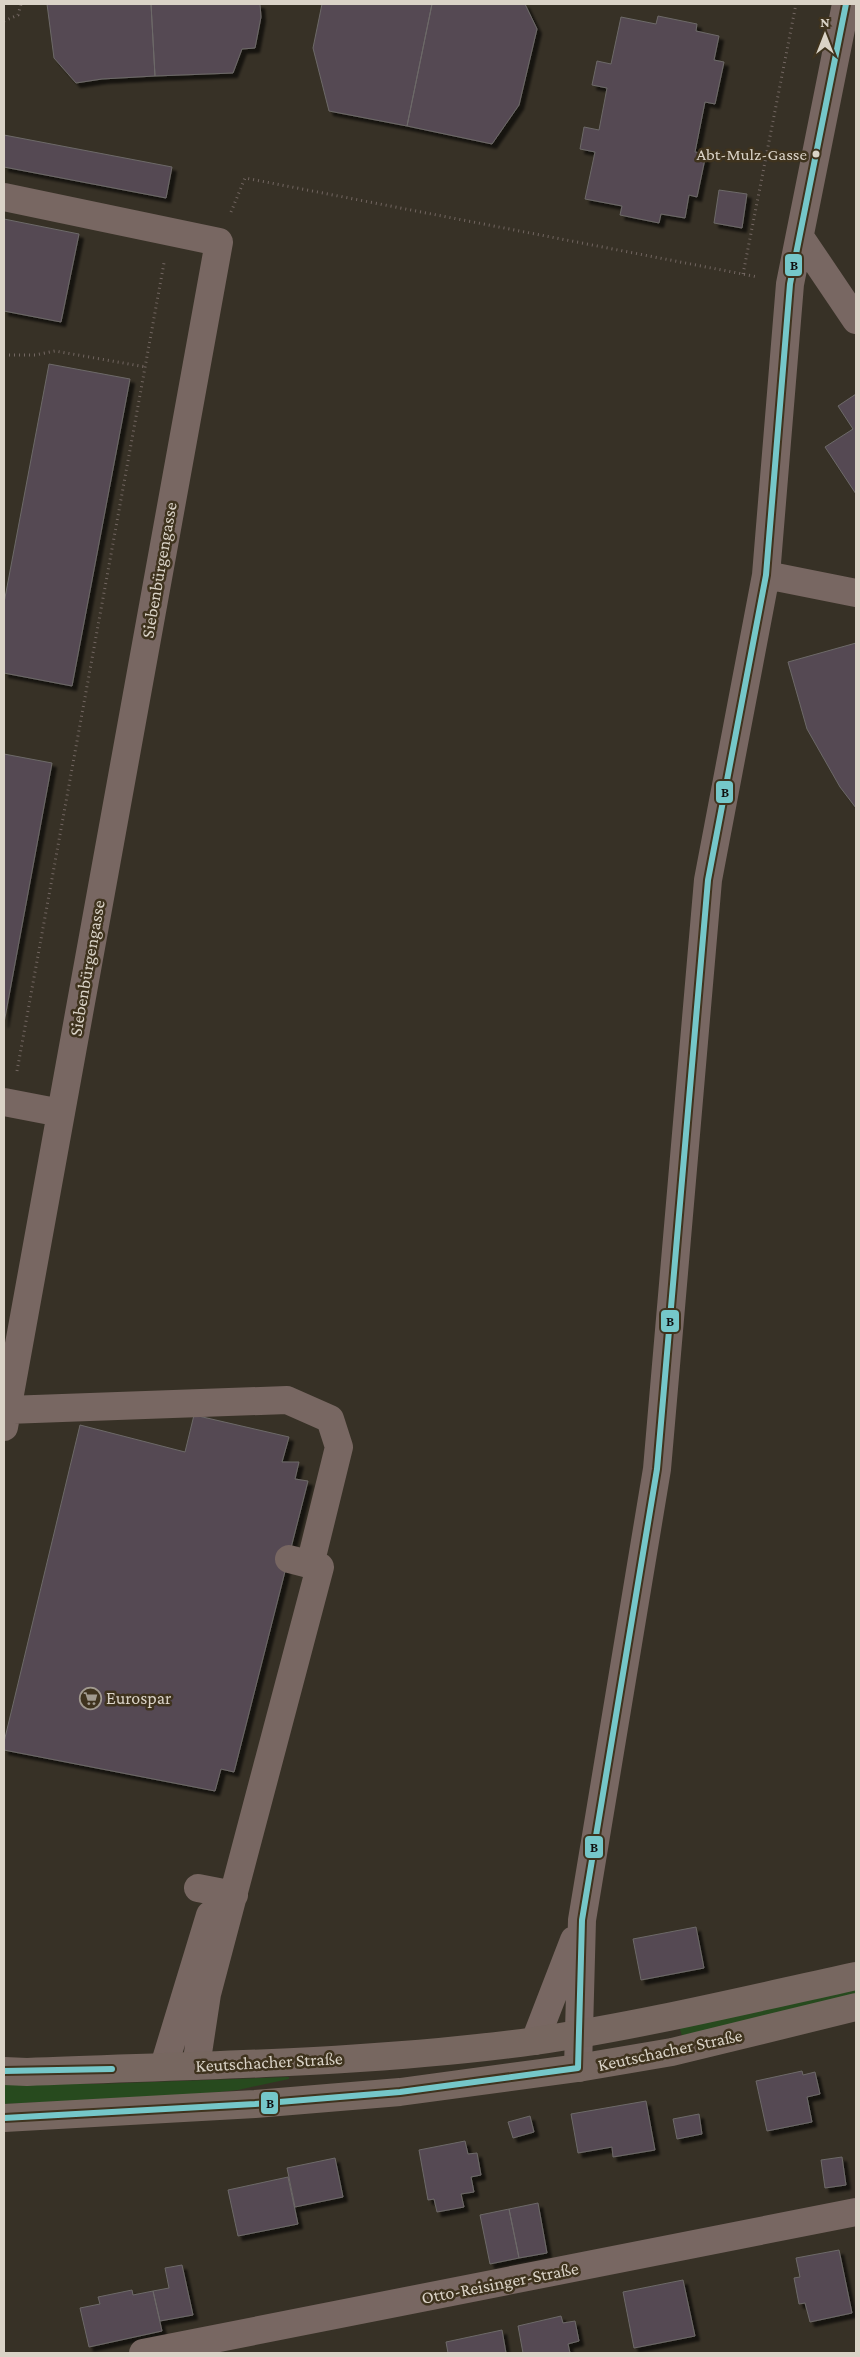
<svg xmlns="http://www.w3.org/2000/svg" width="860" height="2357" viewBox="0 0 860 2357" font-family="'Crimson Pro',serif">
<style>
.green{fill:#274a1e}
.building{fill:#544a53;stroke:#6d6968;filter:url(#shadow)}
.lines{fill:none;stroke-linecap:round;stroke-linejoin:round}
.path{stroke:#726661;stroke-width:3;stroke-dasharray:1 4;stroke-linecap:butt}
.minor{stroke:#786762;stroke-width:28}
.major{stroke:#776760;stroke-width:28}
.bus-1-casing{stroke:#3f331e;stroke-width:10}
.bus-1{stroke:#75c7c9;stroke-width:6}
.bus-dot{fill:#dad3c7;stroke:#3f331e;stroke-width:2}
.labels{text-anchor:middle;stroke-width:5;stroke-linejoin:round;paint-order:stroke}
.bus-label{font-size:17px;fill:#dad3c7;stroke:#3f331e;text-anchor:end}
.street-label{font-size:18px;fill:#dad3c7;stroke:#3f331e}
.poi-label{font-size:18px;fill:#dad3c7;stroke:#3f331e;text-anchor:start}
.line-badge{stroke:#3f331e;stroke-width:2}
.pale-badge-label{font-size:14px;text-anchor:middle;font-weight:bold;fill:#111}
</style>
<defs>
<filter id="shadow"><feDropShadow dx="4.5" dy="4.5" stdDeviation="1" flood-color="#0009"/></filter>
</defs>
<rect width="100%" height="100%" fill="#373126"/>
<path class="green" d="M856 1987V1994L682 2036 679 2026Z
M289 2077V2079L238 2090 191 2095 4 2104V2084H98Z"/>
<path class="building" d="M47 4H151L155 76 102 79 76 83 54 58Z
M151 4H260L261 17 255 48 242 49 233 73 155 76Z
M322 4H432L407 126 329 111 313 48Z
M432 4H525L537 29 519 105 492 144 407 126Z
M658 16 697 24 696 31 719 36 714 60 724 62 715 104 705 102 695 152 706 154 697 197 689 195 685 218 661 214 659 223 620 215 622 206 585 199 595 152 580 149 584 127 599 130 607 88 592 85 597 61 611 64 621 17 656 24Z
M4 135 172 167 166 198 4 167Z
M719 190 747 194 742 228 714 223Z
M4 219 79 234 61 322 4 311Z
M49 364 130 379 72 686 4 673V603Z
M856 394V494L825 447 853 429 838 406Z
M856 643V808L840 787 807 729 788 662Z
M4 754 52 763 4 1023Z
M194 1415 289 1437 282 1462H299L295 1479 308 1481 234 1772 221 1769 215 1791 4 1750V1742L80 1425 185 1452Z
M696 1927 704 1968 641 1980 633 1939Z
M802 2071 803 2075 815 2072 820 2094 807 2097 812 2122 767 2131 756 2081Z
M646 2101 655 2150 613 2157 612 2147 578 2153 571 2114Z
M699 2114 702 2134 677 2139 673 2119Z
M530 2116 534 2132 513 2138 508 2122Z
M465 2141 468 2154 477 2153 481 2175 471 2177 474 2192 461 2194 464 2207 437 2212 434 2199 428 2200 419 2150Z
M842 2157 846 2185 825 2188 821 2160Z
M335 2158 343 2197 295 2207 287 2168Z
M288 2177 298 2224 238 2236 228 2190Z
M538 2203 547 2253 519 2258 509 2209Z
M509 2209 519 2258 490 2264 480 2215Z
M839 2250 852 2313 810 2322 805 2303 799 2304 794 2278 800 2277 796 2258Z
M182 2265 193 2315 160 2321 153 2291 169 2288 165 2268Z
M683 2280 695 2336 634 2348 623 2292Z
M132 2290 133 2295 153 2291 162 2331 89 2347 80 2308 100 2304 98 2297Z
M561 2316 563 2323 575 2321 579 2341 568 2344 570 2353H523L518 2326Z
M502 2330 506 2353H448L446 2342Z"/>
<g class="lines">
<path class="path" d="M4 21 18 15 21 4
M231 212 245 178 758 277
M743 274 796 4
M4 355H35L55 351 146 367
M17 1071 164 263"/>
<path class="minor" d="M4 197 219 242 4 1427
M800 237 856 320
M766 575 856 593
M4 1102 61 1113
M7 1410 287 1400 330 1419 339 1447 310 1565
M198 1888 234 1895
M535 2041 574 1940
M164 2066 210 1915
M196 2066 207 1994 320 1567 289 1559
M578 2068 582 1920 657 1469 708 880 766 575 790 284 846 4
M143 2353 856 2212"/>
<path class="major" d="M4 2071 27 2072C196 2065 367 2064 535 2041 643 2025 750 1999 856 1976
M4 2118 255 2104 400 2092 578 2068 672 2052 856 2007"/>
<defs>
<path id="bus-1" d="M4 2071 112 2069
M4 2118 255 2104 400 2092 578 2068 582 1920 657 1469 708 880 766 575 790 284 846 4"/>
</defs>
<use href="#bus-1" class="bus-1-casing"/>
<use href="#bus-1" class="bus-1"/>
</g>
<defs>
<symbol id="supermarket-ring" viewBox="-11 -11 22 22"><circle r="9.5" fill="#3f331e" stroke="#a19a8f" stroke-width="1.5"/><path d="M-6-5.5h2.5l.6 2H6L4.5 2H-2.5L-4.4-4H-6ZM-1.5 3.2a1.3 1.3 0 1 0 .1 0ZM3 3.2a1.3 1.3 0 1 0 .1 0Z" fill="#a19a8f"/></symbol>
</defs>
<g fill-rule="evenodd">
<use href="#supermarket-ring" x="78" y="1686" width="25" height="25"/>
</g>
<circle class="bus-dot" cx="816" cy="154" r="4.5"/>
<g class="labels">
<g class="bus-label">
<text x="807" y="160">Abt-Mulz-Gasse</text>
</g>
<g class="street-label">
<text transform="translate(159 570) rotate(-80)" y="6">Siebenbürgengasse</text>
<text transform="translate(87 968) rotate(-80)" y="6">Siebenbürgengasse</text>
<text transform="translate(670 2050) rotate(-12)" y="6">Keutschacher Straße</text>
<text transform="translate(269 2062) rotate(-3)" y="6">Keutschacher Straße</text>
<text transform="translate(500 2283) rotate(-11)" y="6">Otto-Reisinger-Straße</text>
</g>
<g class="poi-label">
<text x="106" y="1704">Eurospar</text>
</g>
</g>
<g class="line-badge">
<rect x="784" y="253" width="19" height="24" rx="5" fill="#75c7c9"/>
<rect x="715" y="780" width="19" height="24" rx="5" fill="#75c7c9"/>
<rect x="660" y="1309" width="20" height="24" rx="5" fill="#75c7c9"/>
<rect x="584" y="1835" width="20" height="24" rx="5" fill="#75c7c9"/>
<rect x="260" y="2091" width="19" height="24" rx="5" fill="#75c7c9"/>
</g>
<g class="pale-badge-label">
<text x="794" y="270">B</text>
<text x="725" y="797">B</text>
<text x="670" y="1326">B</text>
<text x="594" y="1852">B</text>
<text x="270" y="2108">B</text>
</g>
<rect width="860" height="2357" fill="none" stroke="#dad3c7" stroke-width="10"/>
<g transform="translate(825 35)" stroke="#3f331e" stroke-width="4" paint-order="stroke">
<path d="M0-4L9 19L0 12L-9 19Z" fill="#dad3c7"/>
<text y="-8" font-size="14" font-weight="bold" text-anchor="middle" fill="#dad3c7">N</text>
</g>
</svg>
